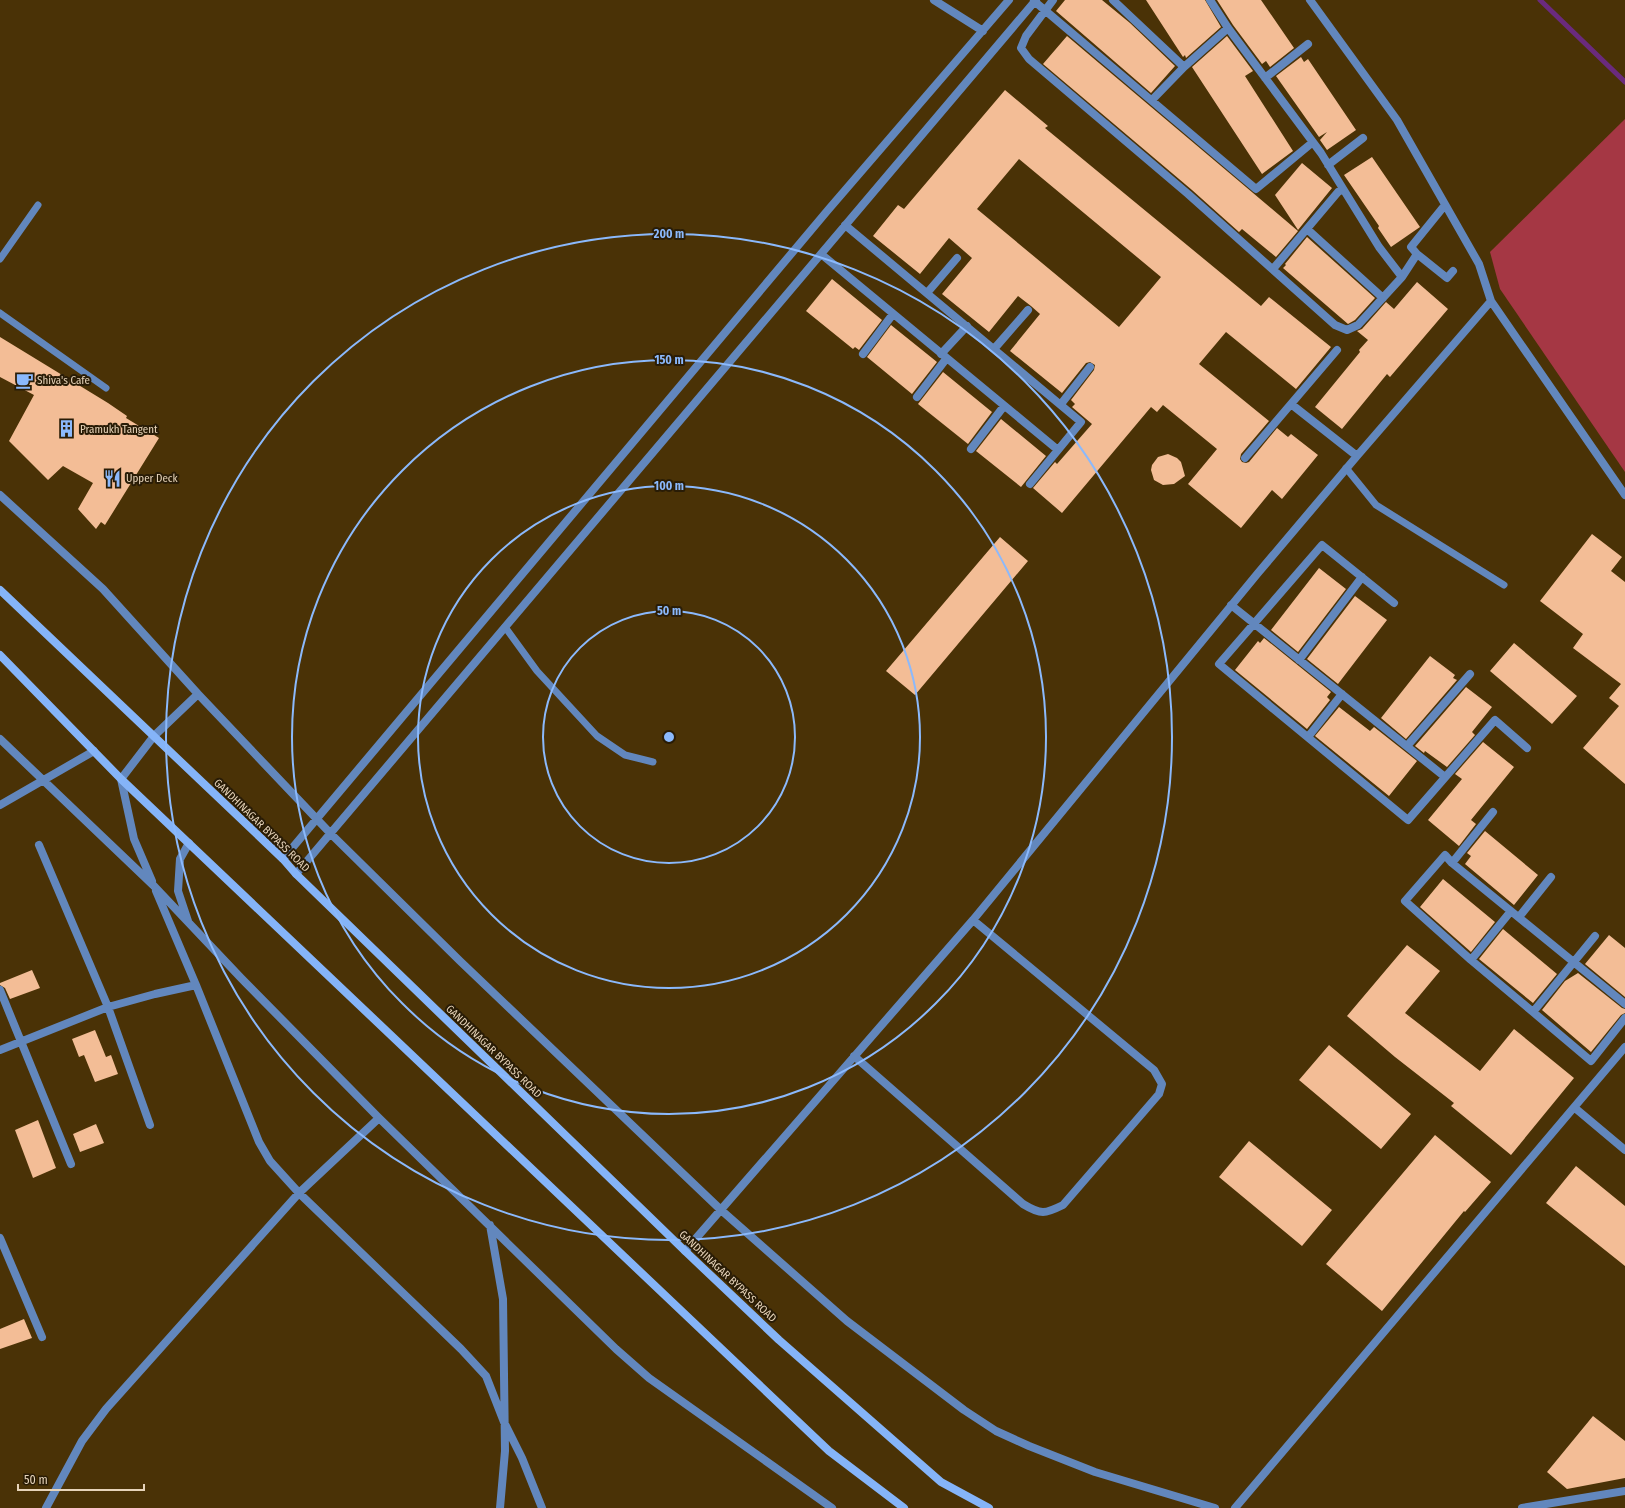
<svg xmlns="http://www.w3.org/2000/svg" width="1625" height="1508" viewBox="0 0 1625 1508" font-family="'Fira Sans Condensed',sans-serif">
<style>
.forest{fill:#a53744}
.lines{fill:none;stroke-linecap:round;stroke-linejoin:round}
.stream{stroke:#6a2a7d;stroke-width:5}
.building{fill:#f3bd96;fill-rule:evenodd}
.service{stroke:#6287bd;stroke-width:7}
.minor{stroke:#6287bd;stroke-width:8}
.secondary{stroke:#85b4f8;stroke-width:8}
.ring{fill:none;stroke:#8bb9fc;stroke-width:2}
.labels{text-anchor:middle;stroke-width:4;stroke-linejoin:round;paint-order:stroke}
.poi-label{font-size:11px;fill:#e7d4ba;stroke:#291c06;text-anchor:start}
.street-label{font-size:11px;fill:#e7d4ba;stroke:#291c06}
.centre{fill:#8bb9fc;stroke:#291c06;stroke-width:2}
.ring-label{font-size:12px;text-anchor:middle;font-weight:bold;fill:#8bb9fc;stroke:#291c06;stroke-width:4;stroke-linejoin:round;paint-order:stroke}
</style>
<rect width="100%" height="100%" fill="#4a3206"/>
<path class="forest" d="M1625 119V472L1500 289 1490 252Z"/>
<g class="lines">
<path class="stream" d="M1540 0 1625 82"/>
</g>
<path class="building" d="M1065 0H1102L1130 23 1175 66 1151 93 1056 11Z
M1146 0H1205L1221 27 1186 58 1185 55 1183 57Z
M1217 0H1261L1294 48 1270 67 1266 61 1262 64 1233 25Z
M1067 36 1298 231 1276 257 1242 229 1239 232 1192 190 1043 64Z
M1227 36 1253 71 1245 76 1293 151 1262 174 1192 67Z
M1301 57 1304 62 1308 59 1356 130 1327 150 1320 140 1327 132 1319 137 1276 76Z
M1005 90 1048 126 1045 128 1261 306 1269 297 1331 347 1296 389 1226 332 1199 364 1269 421 1241 454 1240 459 1242 462 1246 463 1249 462 1277 428 1288 437 1291 434 1318 455 1282 499 1272 490 1241 528 1188 484 1217 449 1163 405 1157 412 1151 407 1062 513 1033 488 1055 462 1057 464 1092 424 1072 407 1075 404 1071 400 1094 370 1095 365 1090 362 1086 363 1062 393 1010 351 1040 314 1031 306 1018 296 989 332 942 294 972 258 949 238 920 274 873 236 898 205 904 209ZM1019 159 1161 277 1119 327 977 209Z
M1372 157 1420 227 1391 247 1378 228 1379 226 1344 175Z
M1302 163 1332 188 1298 230 1275 195Z
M1307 237 1375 298 1355 320 1348 324 1283 268 1286 265 1285 264Z
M832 279 882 320 859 350 855 347 853 349 806 311Z
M1417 282 1448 309 1390 377 1387 374 1342 429 1315 407 1360 352 1359 350 1368 340 1357 331 1362 329 1386 302 1394 309Z
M891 325 937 362 912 394 867 357Z
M0 337 108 403 127 416 126 418 159 438 105 525 101 522 96 529 78 509 93 483 63 466 48 480 9 441 34 395 0 377Z
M943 372 992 412 968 444 918 404Z
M1001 419 1046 456 1021 487 976 451Z
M1168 454 1177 458 1181 462 1185 476 1174 484 1163 485 1154 480 1151 470 1152 465 1158 457Z
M1592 534 1622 557 1611 571 1625 582V784L1583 748 1619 706 1609 698 1621 684 1573 648 1583 634 1540 601Z
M1000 537 1028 561 915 695 886 671Z
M1319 568 1346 589 1298 652 1271 630Z
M1355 596 1387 620 1338 684 1307 659Z
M1264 638 1331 692 1327 697 1330 700 1307 729 1235 670 1258 641 1260 643Z
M1514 643 1577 696 1552 724 1490 671Z
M1430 656 1455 675 1453 678 1457 680 1406 739 1381 718Z
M1466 687 1492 707 1472 732 1475 735 1447 767 1425 751 1424 753 1415 746Z
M1339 707 1370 731 1374 727 1417 761 1389 796 1315 736Z
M1483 742 1514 767 1471 820 1476 824 1459 846 1428 820 1462 779 1455 774Z
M1485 831 1538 875 1514 905 1465 864 1471 856 1467 853Z
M1443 879 1495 922 1471 952 1420 907Z
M1503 929 1557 974 1533 1003 1479 959Z
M1609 935 1625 948V997L1585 964Z
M1407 945 1440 971 1405 1013 1480 1071 1514 1029 1574 1078 1511 1155 1451 1106 1454 1103 1395 1057 1347 1016Z
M32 970 40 988 10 999 5 988 0 985V983Z
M1578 973 1622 1008 1625 1009V1013L1621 1015 1591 1052 1542 1010 1565 981Z
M95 1030 106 1057 111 1055 118 1074 95 1082 84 1055 79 1057 72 1039Z
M1329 1045 1411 1114 1381 1149 1299 1080Z
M38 1120 56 1168 33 1178 15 1130Z
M96 1124 104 1143 80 1152 73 1134Z
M1435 1135 1491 1182 1465 1212 1464 1211 1382 1311 1326 1264Z
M1249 1141 1332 1210 1302 1246 1219 1177Z
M1576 1166 1625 1206V1266L1546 1203Z
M24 1319 32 1338 0 1349V1329Z
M1593 1416 1625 1441V1478L1567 1489 1547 1472Z"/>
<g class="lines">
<path class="service" d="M0 259 38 205
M0 313 106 388
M1346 468 1376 505 1504 585
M505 627 537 671 597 736 625 755 653 762"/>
<path class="minor" d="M934 0 983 31
M1053 0 1026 36 1021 48 1029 59 1188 194 1335 325 1347 330 1358 325 1402 277 1379 247 1321 153 1228 28 1210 0
M1113 0 1184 67
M1310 0 1397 120 1479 264 1491 301 1625 495
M1034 1 1256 189 1313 142
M1265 78 1308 44
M1152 100 1184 67 1228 28
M1328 165 1363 138
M1307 229 1383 298
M821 254 1058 450 1081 422 845 225
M1417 254 1447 278 1453 271
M1273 269 1338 192 1343 189
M1402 277 1417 254 1411 247 1445 205
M927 293 957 258
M994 349 1028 310
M863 354 893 314
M941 354 967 326
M917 397 946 359
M1061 404 1090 367
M1291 404 1357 456
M971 449 1004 406
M1245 458 1337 350
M1030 484 1058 450
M0 495 103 589 198 694 331 834 460 961 721 1210 847 1321 964 1410 996 1431 1029 1446 1095 1472 1215 1508
M1394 603 1322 545 1219 664 1408 820 1495 720 1527 748
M1231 605 1445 777
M1299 660 1362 577
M1308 737 1342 694
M0 739 153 885 241 978 379 1118 616 1349 649 1378 832 1508
M1407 746 1470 674
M0 805 94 751
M39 845 108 1007 150 1125
M283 859 828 210 1009 0
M1452 863 1493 812
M296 874 1036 0
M152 881 134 839 121 779 154 736 198 694
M156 891 196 985 259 1142 270 1161 299 1193 461 1349 486 1376 504 1422 522 1458 542 1508
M1511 911 1471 960 1405 901 1445 855 1452 863 1625 1004
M1519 917 1551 877
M188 921 178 891 180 859 189 843
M1471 960 1533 1012 1595 936
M0 990 71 1164
M1533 1012 1591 1061 1625 1018
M0 1050 108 1007 155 994 196 985
M854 1056 1023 1204C1041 1215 1045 1214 1063 1205L1159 1094 1162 1084 1154 1070 973 920
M1575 1108 1625 1150
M490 1225 503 1299 505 1451 500 1508
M0 1238 42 1337
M685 1251 973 920 1258 573 1357 456 1491 301
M46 1508 82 1441 106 1409 299 1193 379 1118
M1235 1508 1625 1047
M1522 1508 1625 1491"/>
<path class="secondary" d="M0 590 283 859 296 874 685 1251 779 1340 941 1482 989 1508
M0 655 121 779 829 1451 904 1508"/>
</g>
<g class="ring">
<circle cx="669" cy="737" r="126"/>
<circle cx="669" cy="737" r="251"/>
<circle cx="669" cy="737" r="377"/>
<circle cx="669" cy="737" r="503"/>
</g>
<defs>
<symbol id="cafe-bare" viewBox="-9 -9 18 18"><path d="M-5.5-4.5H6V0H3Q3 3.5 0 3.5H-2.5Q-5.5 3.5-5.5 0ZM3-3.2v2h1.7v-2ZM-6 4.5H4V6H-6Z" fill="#8bb9fc" stroke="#291c06" stroke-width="2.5" paint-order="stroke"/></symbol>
<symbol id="building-bare" viewBox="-9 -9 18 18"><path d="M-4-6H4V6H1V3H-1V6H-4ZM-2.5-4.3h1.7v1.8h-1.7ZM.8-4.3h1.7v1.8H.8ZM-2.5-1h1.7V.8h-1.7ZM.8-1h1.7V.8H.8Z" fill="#8bb9fc" stroke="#291c06" stroke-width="2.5" paint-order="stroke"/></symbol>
<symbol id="restaurant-bare" viewBox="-9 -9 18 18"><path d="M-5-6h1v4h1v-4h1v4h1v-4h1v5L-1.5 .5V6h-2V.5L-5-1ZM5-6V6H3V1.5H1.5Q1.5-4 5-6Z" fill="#8bb9fc" stroke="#291c06" stroke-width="2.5" paint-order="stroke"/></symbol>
</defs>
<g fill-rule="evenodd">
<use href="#cafe-bare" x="12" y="368" width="25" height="25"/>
<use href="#building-bare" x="54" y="416" width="25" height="25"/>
<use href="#restaurant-bare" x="100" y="466" width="25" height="25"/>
</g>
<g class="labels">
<g class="poi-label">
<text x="37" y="384">Shiva's Cafe</text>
<text x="80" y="433">Pramukh Tangent</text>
<text x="126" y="482">Upper Deck</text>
</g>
<g class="street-label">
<text transform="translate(262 825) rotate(44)" y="4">GANDHINAGAR BYPASS ROAD</text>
<text transform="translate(494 1051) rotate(44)" y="4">GANDHINAGAR BYPASS ROAD</text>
<text transform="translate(728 1276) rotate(43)" y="4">GANDHINAGAR BYPASS ROAD</text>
</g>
</g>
<circle cx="669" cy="737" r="6" class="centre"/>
<g class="ring-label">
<text x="669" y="238">200 m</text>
<text x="669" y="364">150 m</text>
<text x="669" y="490">100 m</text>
<text x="669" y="615">50 m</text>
</g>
<path d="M18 1484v6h126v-6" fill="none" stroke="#e7d4ba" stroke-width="2"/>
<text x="24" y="1484" font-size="12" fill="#e7d4ba" stroke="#291c06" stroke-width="3" paint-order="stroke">50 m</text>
</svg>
